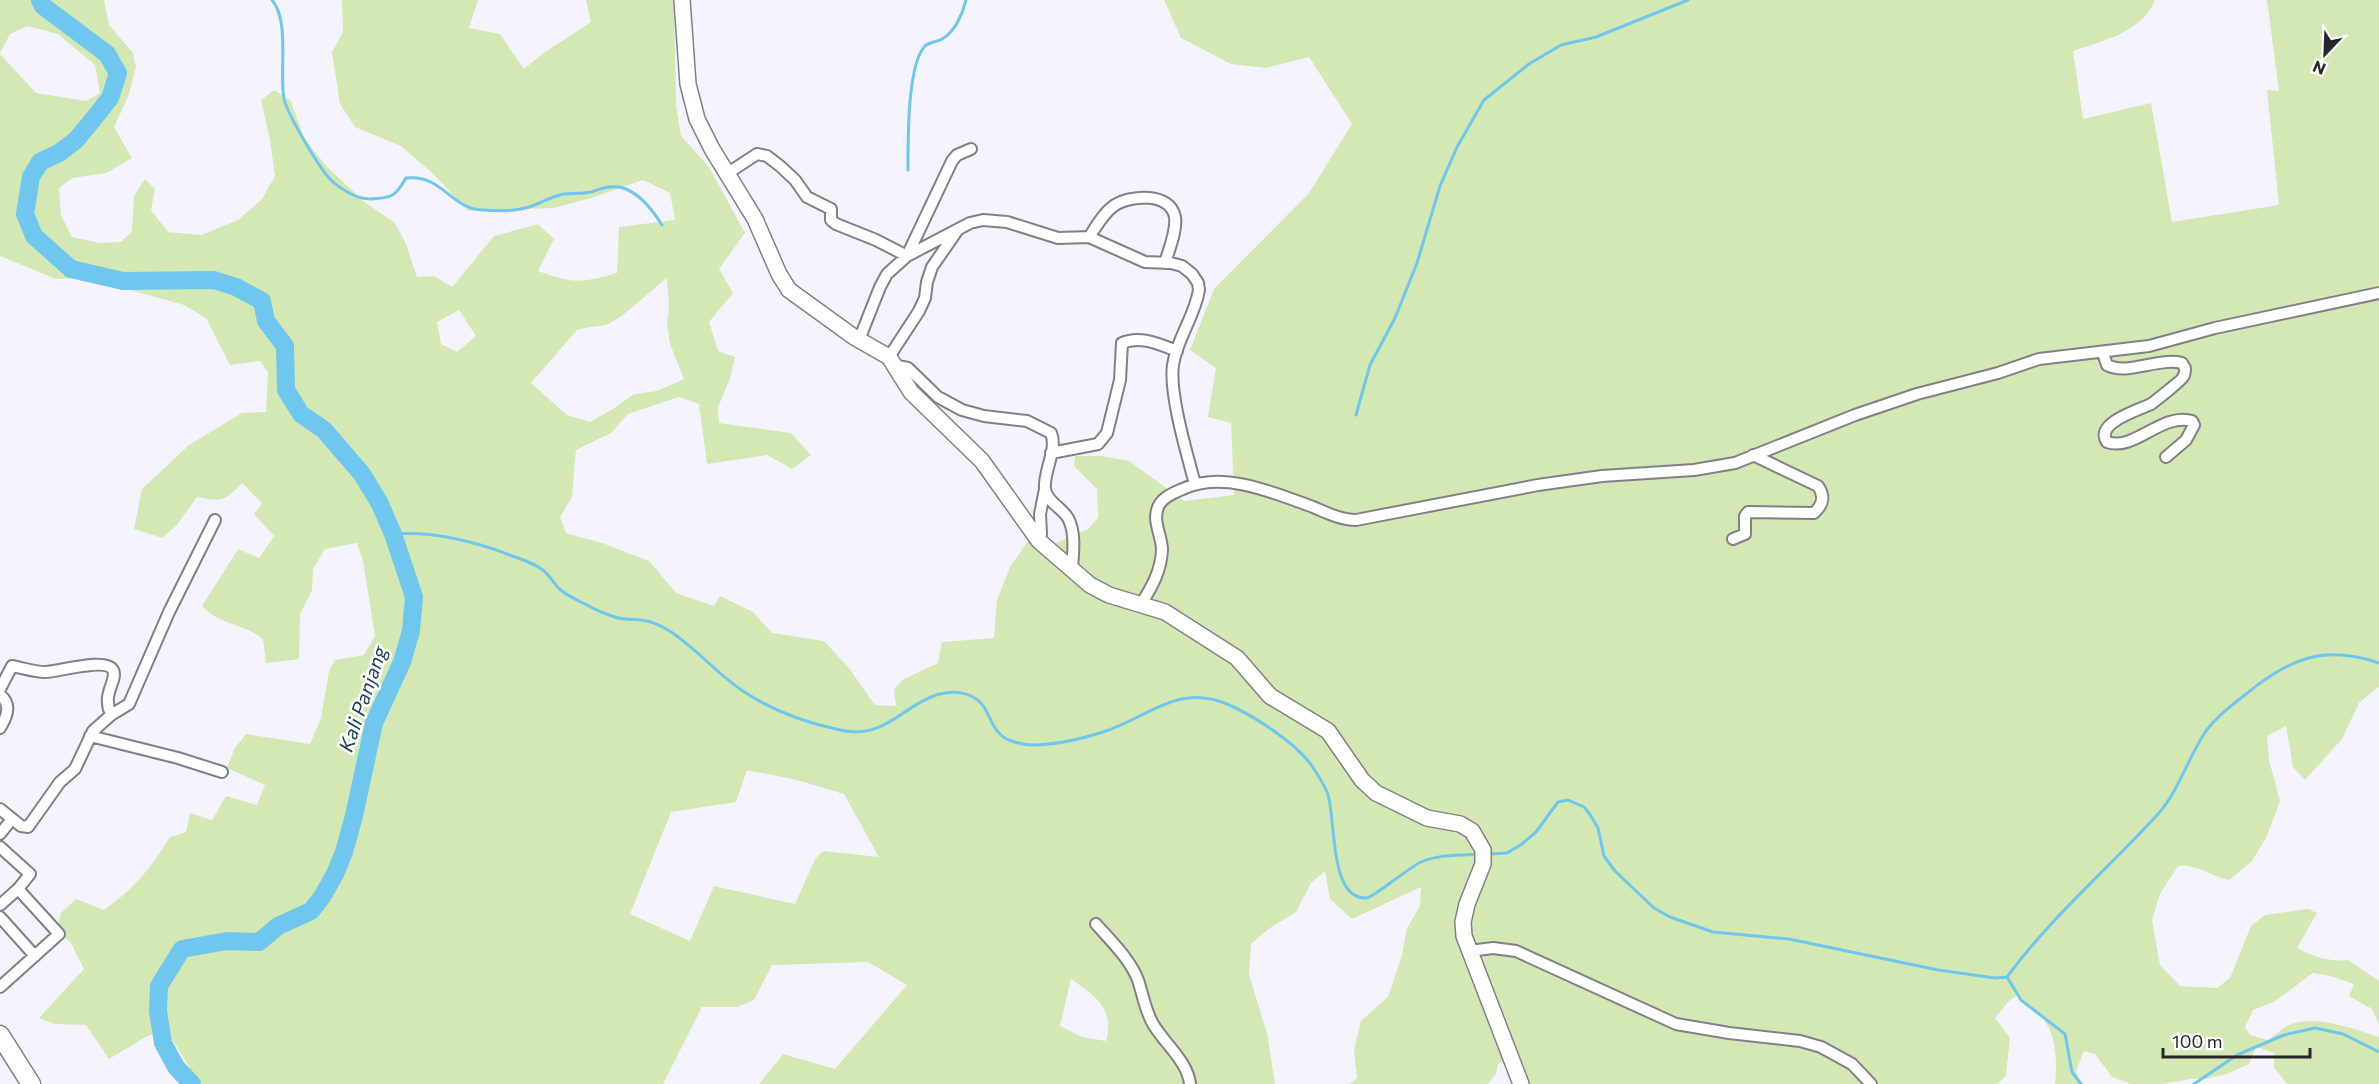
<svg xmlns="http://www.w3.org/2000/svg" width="2379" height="1084" viewBox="0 0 2379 1084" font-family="Commissioner,sans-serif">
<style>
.green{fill:#d4e8b4;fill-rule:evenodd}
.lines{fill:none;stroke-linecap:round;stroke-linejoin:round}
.stream{stroke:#6fc6ef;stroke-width:3}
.river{stroke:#6fc6ef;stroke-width:18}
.street-casing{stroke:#818089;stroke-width:14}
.secondary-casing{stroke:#818089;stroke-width:18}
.primary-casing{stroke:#818089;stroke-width:21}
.street{stroke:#fff;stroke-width:10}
.secondary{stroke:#fff;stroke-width:15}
.primary{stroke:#fff;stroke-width:18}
.labels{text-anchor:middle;stroke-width:5;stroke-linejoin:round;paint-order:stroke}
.water-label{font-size:20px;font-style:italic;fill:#1a4152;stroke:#fff}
</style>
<rect width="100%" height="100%" fill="#f5f4fe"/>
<path class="green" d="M0 0H104L109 25 133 53 136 67 128 97 114 127 132 158 106 173 72 178 59 188 61 215 72 237 100 243 121 242 132 231 134 196 145 179 155 189 151 210 168 232 201 235 238 220 262 199 275 176 270 140 261 100 274 90 291 101 304 138 327 167 366 203 395 223 406 244 417 277 434 276 452 287 494 236 538 224 554 239 538 271C574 284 581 283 617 273L619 227 675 220 670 193 643 180 591 198 554 208 468 211 430 171 401 146 355 127 340 104 332 52 343 32 342 0H478L469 28 500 34 524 69 542 54 591 22 586 0H674L676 105 681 136 709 167 745 233 719 269 733 293 709 322 718 351 735 357 730 379 718 407 719 423 791 433 811 455 792 469 767 455 707 464 699 404 679 397 628 414 611 433 576 450 572 497 560 517 566 533 605 544 649 561 676 593 714 606 720 596 753 612 772 633 824 641 849 668 875 705 896 706 894 689 904 679 938 663 942 642 994 638 997 600 1010 567 1030 538 1056 543 1088 529 1098 518 1097 489 1074 466 1075 456H1101L1129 461 1184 501 1234 495 1231 423 1208 417 1216 368 1190 350 1214 289 1309 193 1352 124 1309 57 1266 68 1231 64 1181 38 1164 0H2155C2143 32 2102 41 2073 51L2083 119 2151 103 2172 222 2279 205 2267 90 2279 91 2267 0H2379V686L2359 703 2342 739 2305 780 2293 767 2286 726 2267 736 2269 760 2280 801 2266 838 2252 861 2229 880C2209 876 2198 864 2178 866L2160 894 2152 920 2160 965 2180 986 2217 988 2230 978 2251 926 2265 915 2308 909 2317 913 2297 948C2314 957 2329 962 2348 960L2379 981V1025L2372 1009 2349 996 2354 984 2330 976 2313 973 2274 1002 2253 1010 2245 1027 2250 1035 2268 1040C2275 1035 2283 1027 2292 1024 2316 1015 2355 1029 2379 1037V1084H2287L2274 1067V1053L2256 1047 2249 1064 2227 1074 2206 1079H2190L2162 1084H2131L2112 1077 2095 1054 2084 1051 2076 1071 2082 1084H2055C2057 1062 2057 1034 2041 1016 2035 1008 2025 1002 2017 995L2009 1001 1995 1018 2010 1038 2006 1075 1998 1084H1529L1516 1056 1498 1064 1496 1074 1487 1084H1349L1357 1078 1354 1050 1361 1021 1388 997 1402 955 1407 928 1420 906 1421 887 1352 919 1330 899 1325 871 1311 883 1296 912 1270 928 1251 944 1249 975 1267 1033 1275 1084H759L783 1054 835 1069 907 985 868 962 772 965 754 1000 737 1007H702L663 1084H182L190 1068 167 1031 149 1035 109 1059 86 1025 54 1024 39 1018 84 969 71 943 56 931 61 913 76 899 104 910C134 889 151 868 170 837L186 832 190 813 212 820 226 796 257 805 265 785 227 768 235 748 246 734 310 744 321 718 329 671 335 660 364 655 375 636 363 561 357 543 325 549 313 569 312 590 300 614 299 659 266 663 263 639C245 624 217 624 202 606L238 549 259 558 274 536 254 514 262 503 242 483C225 501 222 502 197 497L176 526 162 538 134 529 142 489 189 445 242 413 266 412 268 372 260 361 230 365 206 318 184 305 105 283 78 278 56 279 0 256V54L36 93 86 101 100 93 95 65 58 34 27 26 10 34 0 53ZM667 278 669 306 667 323 670 344 684 379 657 391 634 394 613 409 590 422 567 415 531 383 577 330C587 326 600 328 610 323 631 312 648 292 667 278ZM459 310 476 336 457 352 441 344 437 322ZM747 770 797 780 844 794 879 857 823 851 815 859 795 904 714 886 690 941 630 914 671 812 736 802ZM1071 979C1095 996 1115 1008 1106 1041L1082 1037 1060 1026Z"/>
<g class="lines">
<path class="stream" d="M272 0C290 21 279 72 284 99 288 115 321 172 333 182 342 190 357 199 370 199 392 198 395 197 406 178 443 174 450 209 483 210 496 211 517 211 529 207 540 203 551 197 563 194 572 193 582 194 591 192 603 188 614 184 626 189 642 196 653 211 662 225
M908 170C908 144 907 64 925 46 929 42 937 42 942 39 955 32 963 13 966 0
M1356 415 1370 365 1395 318 1417 263 1440 186 1457 147 1484 100 1529 64 1561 45 1596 37 1688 0
M393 534C435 531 475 541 515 557 524 560 536 564 544 571 551 577 555 586 562 591 568 596 577 600 585 604 594 609 605 614 615 617 623 620 633 619 641 620 652 621 662 626 671 632 697 649 717 674 743 691 771 710 807 723 840 730 884 740 901 707 936 695 953 690 973 691 984 707 990 716 992 728 1001 735 1007 741 1023 745 1032 745 1055 745 1081 739 1103 732 1148 718 1176 683 1227 704 1253 715 1296 743 1312 766 1317 774 1325 785 1328 795 1336 820 1329 899 1366 898 1373 898 1408 868 1421 862 1439 854 1460 856 1479 854
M1489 854 1507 853 1522 844 1536 832 1558 802 1568 800 1584 807 1589 813 1598 828 1604 856 1615 871 1654 908 1670 917 1713 932 1789 939 1938 970 1995 978 2007 977C2051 917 2108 869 2158 814 2179 791 2188 757 2206 731 2217 716 2231 706 2246 694 2289 659 2323 644 2379 663
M2007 977 2021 1000 2065 1034 2072 1072 2081 1084
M2194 1084 2237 1055 2284 1035 2315 1028 2343 1034 2379 1052"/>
<path class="river" d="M40 0 43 6 107 54 118 73 110 98 91 122 76 140 59 153 40 162 31 177 25 214 34 236 71 269 123 281 214 280 236 287 262 301 266 321 285 346 286 390 301 414 324 430 362 474 380 504 393 534 414 597 411 631 402 662 374 723 354 816 344 852 335 874 322 897 311 911 278 926 259 942 227 941 182 949 159 986 158 1011 163 1043 176 1067 192 1084"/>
<defs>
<path id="street" d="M728 173 757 154 767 156 780 166 795 180 807 197 831 209V220L836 224 876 240 907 256 952 161 957 155 971 149
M1089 237C1096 227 1104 212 1115 205 1131 195 1170 192 1175 217 1177 231 1169 249 1165 263
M859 340 880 287 887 274 907 256 970 223 983 220 1007 222 1058 238 1089 237 1145 262 1171 263 1182 266 1192 274 1198 283 1199 290C1195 316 1177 338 1173 365 1169 394 1187 454 1195 484
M2103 353 2107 365C2128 376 2158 357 2182 363L2185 368C2185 371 2185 375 2183 377 2182 380 2154 402 2151 404 2139 410 2094 423 2107 442 2134 452 2162 412 2192 421L2194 425 2186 440 2166 457
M889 357 919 311 925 298 927 282 932 267 957 231
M897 366 908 368 938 397 962 410 984 416 1027 421 1051 433C1058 450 1043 471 1045 489 1046 501 1062 508 1068 518 1076 533 1073 553 1072 569
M1051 453 1098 444 1107 433 1120 380 1122 343C1140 335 1159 344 1177 351
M1733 539 1745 534V516L1748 512 1814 513C1823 505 1825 496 1818 486L1753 455
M1039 541 1041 534 1040 514 1045 489
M1141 604C1152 587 1161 571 1162 550 1162 535 1151 520 1159 505 1164 496 1176 492 1185 488 1226 471 1274 493 1313 507 1327 513 1341 520 1356 520L1538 485 1602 476 1694 470 1735 463 1855 415 1917 394 1998 373 2039 359 2149 346 2215 328 2379 293
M0 689 12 666C23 668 34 672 45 672 58 672 106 657 113 670 118 681 101 693 111 715
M0 695C12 704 7 717 0 728
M90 736 178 758 222 772
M0 809 21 826 28 827 60 782 75 769 93 731 111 715 129 704 169 612 215 520
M0 834 12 819
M0 847 30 874 18 889
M0 905 18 889 59 934 0 987
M0 917 35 956
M1096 924C1110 940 1130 959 1138 980 1143 995 1145 1010 1153 1024 1164 1043 1188 1062 1190 1084
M1469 951 1493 948 1516 951 1676 1024 1729 1033 1800 1041 1821 1047 1852 1064 1871 1084"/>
<path id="secondary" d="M682 0 688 84 697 119 712 149 755 219 779 274 789 290 854 337 889 357 911 392 982 461 1039 541 1090 585 1109 595 1165 612 1237 658 1270 696 1328 731 1362 780 1376 793 1427 818 1460 824 1472 831 1483 850V864L1467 904 1463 922 1464 936 1521 1084"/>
<path id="primary" d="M0 1035 31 1084"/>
</defs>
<use href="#street" class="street-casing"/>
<use href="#secondary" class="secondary-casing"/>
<use href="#primary" class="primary-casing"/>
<use href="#street" class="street"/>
<use href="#secondary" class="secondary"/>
<use href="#primary" class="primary"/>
</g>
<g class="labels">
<g class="water-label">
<text transform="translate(363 699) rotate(-71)" y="7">Kali Panjang</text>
</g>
</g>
<g transform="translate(2325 54) rotate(203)" stroke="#ffffff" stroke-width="4.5" paint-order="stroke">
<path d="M0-4.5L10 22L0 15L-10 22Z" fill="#26262a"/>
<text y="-9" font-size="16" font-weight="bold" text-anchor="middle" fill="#26262a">N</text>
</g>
<path d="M2163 1048v9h147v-9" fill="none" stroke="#26262a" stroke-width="3"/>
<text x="2172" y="1048" font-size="18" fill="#26262a" stroke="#ffffff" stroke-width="4.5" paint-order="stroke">100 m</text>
</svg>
